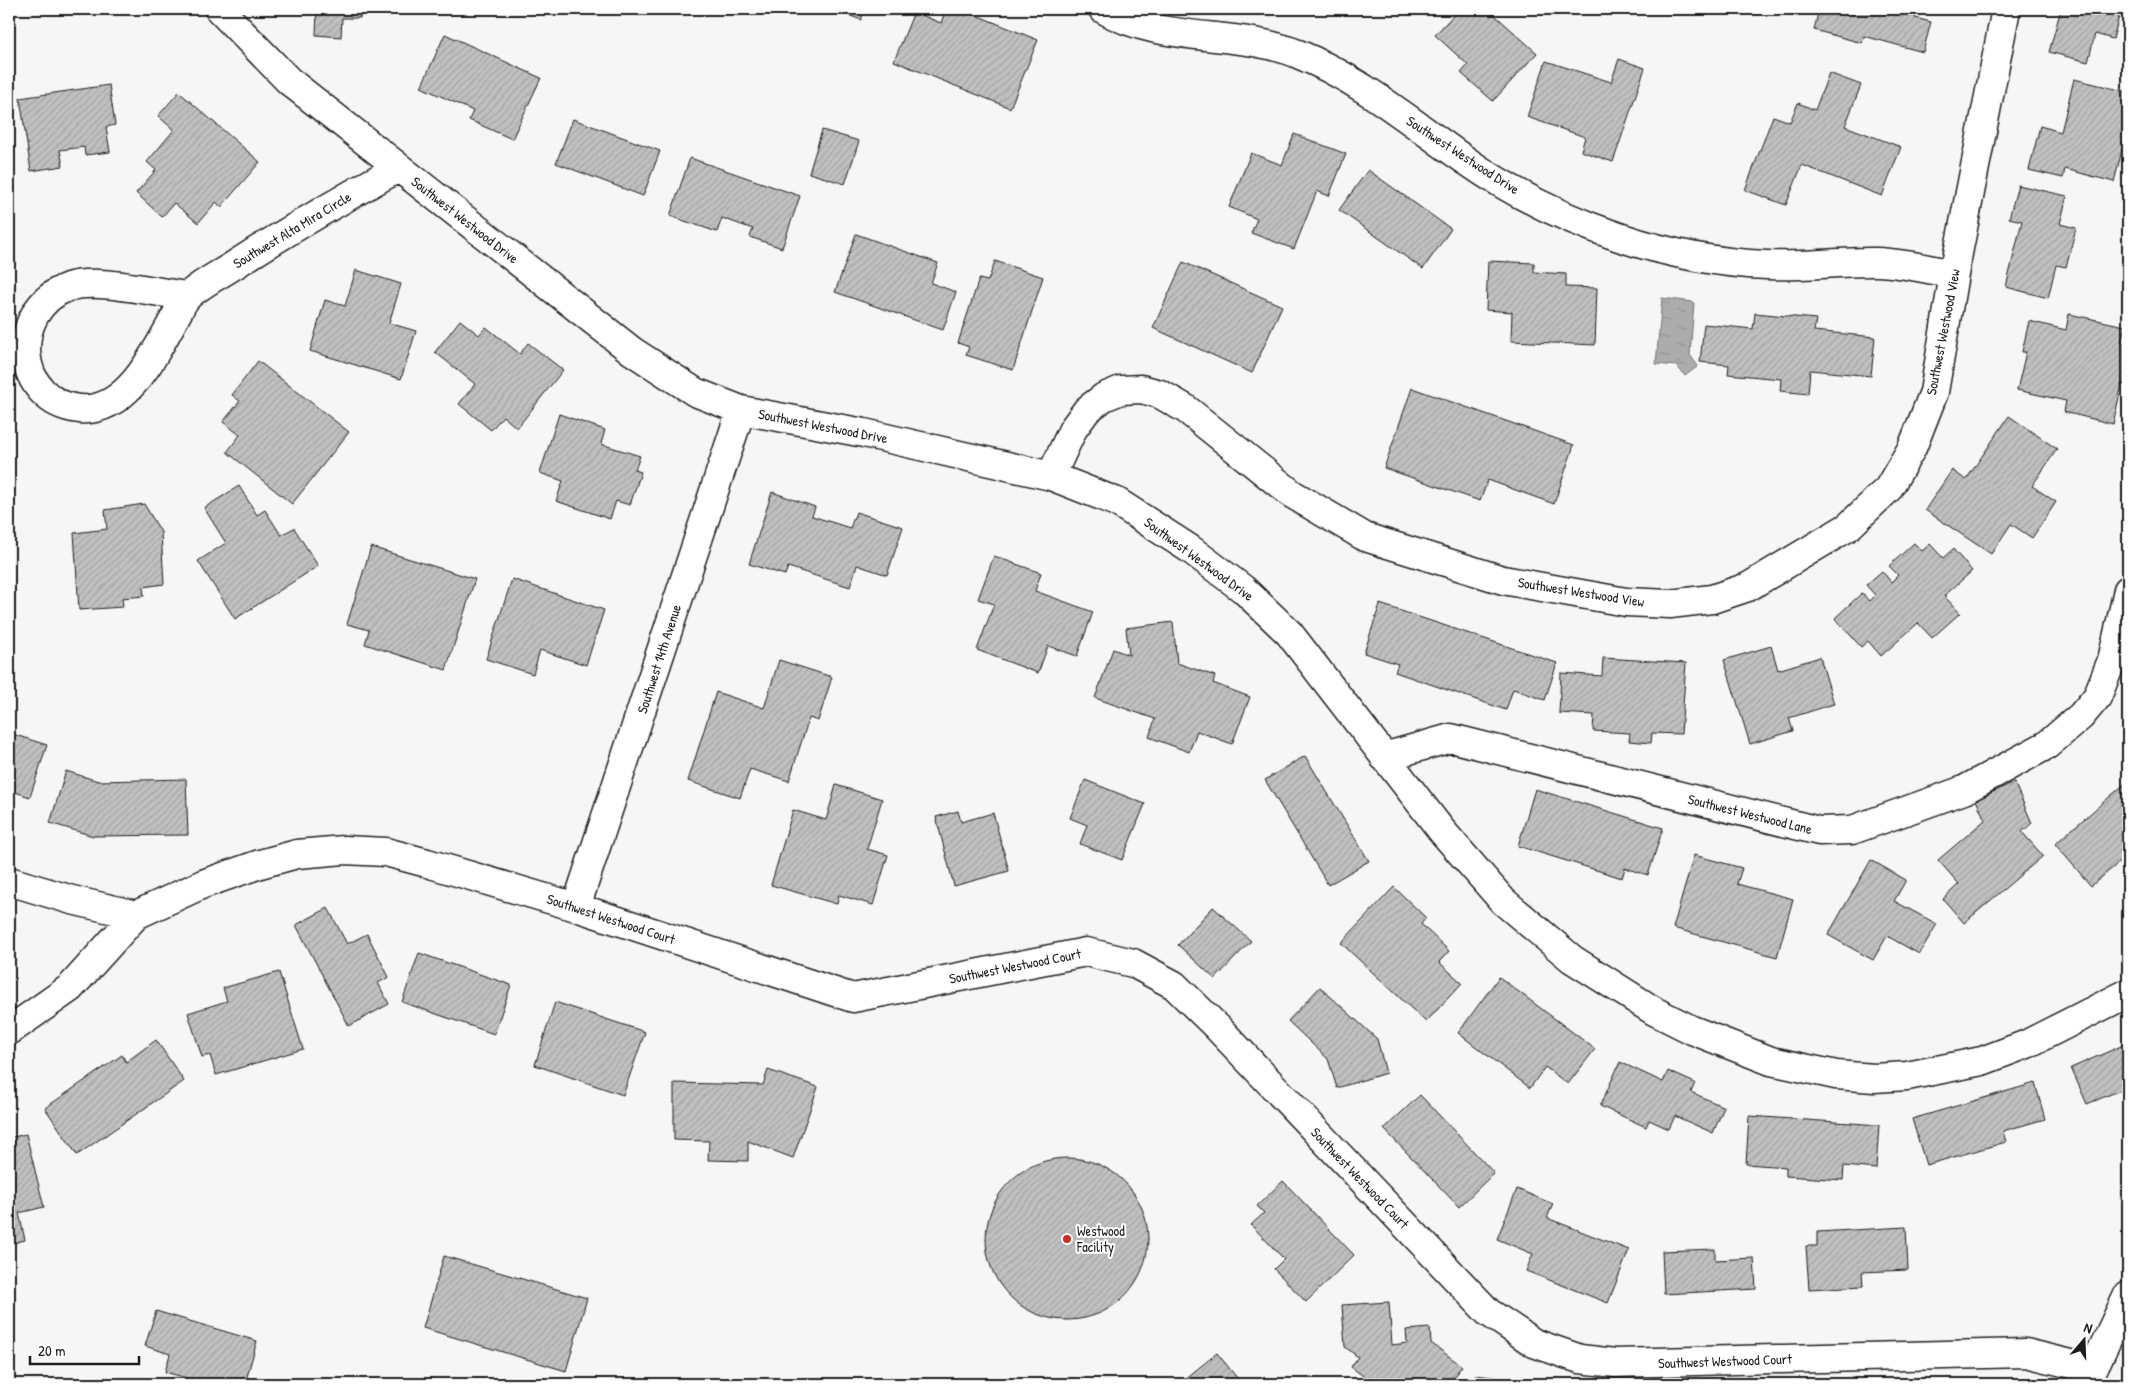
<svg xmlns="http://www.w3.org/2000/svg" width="2137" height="1393" viewBox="0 0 2137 1393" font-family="'Patrick Hand',sans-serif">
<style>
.water{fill:url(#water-ripples);stroke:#727272}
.building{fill:url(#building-hatch);stroke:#1c1c1c}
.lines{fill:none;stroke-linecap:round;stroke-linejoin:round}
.street-casing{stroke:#1c1c1c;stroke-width:31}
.street{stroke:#fff;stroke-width:28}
.poi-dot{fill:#c8321e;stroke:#fff;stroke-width:2}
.labels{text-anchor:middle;stroke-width:4;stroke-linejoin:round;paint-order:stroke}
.street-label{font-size:14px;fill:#1c1c1c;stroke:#fff}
.poi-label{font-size:14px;fill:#1c1c1c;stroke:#fff;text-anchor:start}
</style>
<defs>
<pattern id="water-ripples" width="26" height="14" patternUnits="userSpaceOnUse" patternTransform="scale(1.25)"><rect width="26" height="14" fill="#acacac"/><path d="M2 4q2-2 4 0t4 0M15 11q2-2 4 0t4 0" fill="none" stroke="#939393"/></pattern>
<pattern id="building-hatch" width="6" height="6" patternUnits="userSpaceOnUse" patternTransform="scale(1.25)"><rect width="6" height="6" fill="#c0c0c0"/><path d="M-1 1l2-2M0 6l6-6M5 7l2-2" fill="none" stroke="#a4a4a4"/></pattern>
</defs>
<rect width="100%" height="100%" fill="#f6f6f6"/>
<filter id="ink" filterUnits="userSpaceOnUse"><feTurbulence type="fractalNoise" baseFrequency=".02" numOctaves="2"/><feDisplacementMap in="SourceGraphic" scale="10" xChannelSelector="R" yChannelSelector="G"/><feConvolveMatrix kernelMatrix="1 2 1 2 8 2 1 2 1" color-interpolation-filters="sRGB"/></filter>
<g filter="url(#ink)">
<path class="water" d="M1662 298 1694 302 1690 355 1698 366 1685 376 1677 366 1656 364Z"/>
<path class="building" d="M317 9H360V18H342L341 37 316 35Z
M833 9H865L861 20Z
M946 9H961L1038 40 1010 108 894 61 914 12 941 23Z
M1459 9H1488L1537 53 1493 101 1461 73 1468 65 1435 35Z
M1819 9H1918L1915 18 1931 22 1923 52 1864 36 1862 43 1814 30Z
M2061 9H2121L2113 39 2095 34 2088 62 2049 52Z
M445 34 541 78 512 139 469 120 473 111 421 87Z
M1619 59 1645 68 1613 162 1581 151 1585 137 1527 117 1546 61 1611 82Z
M1829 73 1861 85 1845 126 1901 147 1882 196 1802 165 1786 205 1745 190 1773 116 1790 122 1798 103 1815 110Z
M2074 79 2128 92V126L2114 182 2065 169 2063 178 2029 170 2040 126 2061 132Z
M109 85 115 125 106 127 110 152 85 155 84 147 60 150 63 166 31 171 20 98Z
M179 92 260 162 221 207 216 202 198 223 174 203 162 217 136 193 156 170 147 162 174 130 158 116Z
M573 119 660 151 643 196 556 163Z
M822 130 859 141 845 184 809 173Z
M1294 134 1346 154 1329 196 1317 191 1294 249 1251 233 1257 219 1229 207 1251 153 1282 165Z
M690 158 800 196 782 248 750 237 753 229 722 218 717 232 670 216Z
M1368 170 1451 229 1423 269 1339 210Z
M2018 185 2067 196 2060 224 2076 228 2066 267 2056 265 2048 298 2006 287 2022 221 2009 218Z
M856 234 938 263 931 283 956 292 943 330 835 292Z
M995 261 1043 277 1013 370 966 355 969 347 958 343 979 279 988 281Z
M1488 261 1534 263V272L1566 274V287L1597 288 1595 345 1511 341 1512 312 1486 310Z
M1183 262 1282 306 1252 373 1153 328Z
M356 270 401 284 389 323 416 331 401 379 310 351 325 300 345 306Z
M1755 313 1816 319 1814 331 1875 337 1871 376 1810 370 1808 394 1780 391 1781 379 1728 374 1729 365 1700 362 1704 324 1753 329Z
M2069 314 2125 326 2121 342 2128 344V382L2127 385 2122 384 2113 424 2064 412 2066 401 2017 390 2026 352H2022L2029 321 2066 330Z
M460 320 479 335 486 327 520 354 528 343 563 370 517 428 503 416 491 430 459 404 475 384 435 352Z
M258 361 349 432 292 504 227 452 240 435 223 422 240 401 232 395Z
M1412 388 1574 445 1554 504 1488 480 1480 501 1384 468Z
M559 414 605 430 601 444 640 456 635 470 641 472 630 505 616 501 610 519 556 501 563 481 540 473Z
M2009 416 2057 449 2032 486 2056 502 2032 538 2011 524 1991 554 1925 510 1952 470 1966 480Z
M239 486 257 515 265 510 281 535 294 528 318 566 235 619 198 561 226 543 204 508Z
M772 492 815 507 812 516 850 528 856 512 903 527 887 575 857 565 850 587 788 567 785 575 749 564Z
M144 504 161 532 164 584 143 587 144 596 122 598 123 607 79 610 74 533 107 529 105 510Z
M1914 543 1922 551 1930 544 1943 558 1953 549 1972 571 1944 596 1960 613 1932 638 1918 623 1881 656 1868 641 1861 647 1835 618 1862 593 1869 601 1875 595 1866 585 1882 571 1891 582 1898 575 1889 566Z
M371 547 475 579 446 670 365 644 369 630 347 624Z
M994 556 1041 573 1035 591 1093 612 1077 656 1048 646 1038 673 977 650 994 604 978 599Z
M512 579 604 610 586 665 540 650 533 674 486 659Z
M1380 604 1557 663 1545 700 1513 689 1506 710 1395 672 1398 664 1364 653Z
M1173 622 1177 663 1215 676 1213 683 1250 697 1232 744 1197 731 1189 752 1149 737 1155 719 1095 698 1113 649 1129 655 1126 628Z
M1771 646 1778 670 1820 657 1834 704 1789 718 1793 731 1750 744 1724 660Z
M1603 658 1686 663 1681 734 1652 733 1651 743 1629 741 1630 733 1593 731 1594 715 1559 713 1561 673 1602 676Z
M779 660 832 677 818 721 809 718 789 781 750 769 740 798 688 781 716 692 764 708Z
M9 733 47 745 30 797 9 790Z
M1305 756 1369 861 1328 885 1265 780Z
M66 771 98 781 186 779 188 835 93 836 50 823Z
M1085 780 1145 804 1122 860 1080 844 1087 825 1070 818Z
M2128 781V855L2091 886 2055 844Z
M2014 782 2032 823 2022 832 2043 856 1964 923 1943 899 1959 884 1938 860 1985 820 1976 800Z
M836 785 882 799 867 849 888 855 873 905 839 895 837 904 771 885 793 810 826 820Z
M1535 789 1663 828 1648 875 1625 868 1622 878 1518 846Z
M958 811 961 822 993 813 1009 871 954 886 936 817Z
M1694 855 1742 868 1737 884 1793 899 1777 957 1673 928Z
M1871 860 1906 880 1894 901 1937 924 1919 954 1887 936 1873 960 1828 935Z
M1394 887 1426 918 1421 924 1449 951 1439 962 1462 983 1426 1022 1341 943Z
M1213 907 1251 941 1215 979 1178 945Z
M328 908 347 944 367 934 389 977 378 983 389 1004 349 1026 296 925Z
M419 953 511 985 494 1034 402 1002Z
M279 972 303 1049 216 1075 210 1055 202 1057 188 1013 227 1001 223 988Z
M1499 977 1595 1049 1568 1084 1545 1067 1530 1088 1458 1033Z
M1320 987 1377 1039 1386 1073 1337 1088 1328 1059 1288 1021Z
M555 1002 645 1032 623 1095 535 1065Z
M156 1040 184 1081 77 1155 45 1108 122 1055 126 1062Z
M2128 1043V1087L2087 1104 2071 1068Z
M1620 1062 1663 1082 1668 1071 1695 1083 1691 1092 1724 1107 1713 1133 1675 1116 1669 1129 1649 1120 1646 1127 1600 1106Z
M768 1070 818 1087 793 1158 748 1141V1161L708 1160 709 1141 674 1140V1083L763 1085Z
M2035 1083 2045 1119 2003 1131 2006 1142 1926 1165 1912 1119Z
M1420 1095 1494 1173 1459 1207 1384 1129Z
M1749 1116 1879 1125 1876 1169 1844 1166 1843 1180 1786 1176V1167L1746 1164Z
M26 1134 44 1207 19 1213 25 1240 9 1244V1138Z
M986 1239a81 81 0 1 1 162 0a81 81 0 1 1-162 0Z
M1283 1181 1354 1255 1306 1302 1274 1269 1284 1259 1251 1225 1264 1213 1257 1206Z
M1517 1189 1553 1204 1547 1218 1629 1250 1608 1303 1526 1271 1533 1254 1497 1239Z
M1906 1227 1908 1270 1862 1272 1863 1286 1809 1289 1806 1246H1817V1232Z
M1715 1249V1260L1754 1258 1756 1289 1664 1294 1662 1251Z
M444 1256 587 1298 566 1371 423 1328Z
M1389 1302 1392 1345 1407 1343 1406 1330 1430 1328 1431 1343 1462 1366 1448 1384H1374L1351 1367 1358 1357 1345 1347 1342 1305Z
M156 1311 257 1341 245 1384H208L165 1372 170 1354 145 1346Z
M1217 1353 1242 1384H1179Z
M1475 1375 1519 1380 1518 1384H1474Z"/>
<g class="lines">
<defs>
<path id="street" d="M219 9 289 81 632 351 695 392 741 410 864 433 1051 476 1117 502 1190 549 1243 589 1289 633 1442 831 1503 901 1572 959 1654 1011 1692 1030 1771 1061 1836 1075 1874 1078 1907 1076 1982 1061 2027 1044 2128 993
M1103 9C1161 44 1236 29 1298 54 1360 79 1413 124 1468 162 1514 194 1566 219 1619 237 1667 253 1716 263 1767 265 1803 267 1840 261 1877 262 1903 263 1928 269 1954 274
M188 296C156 293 97 277 68 287 7 310 14 403 80 409 126 413 154 355 173 321 178 313 182 301 189 295 203 282 223 273 239 262 291 229 344 198 398 168
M1051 476 1073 429 1087 410 1104 397 1121 390 1141 389 1160 394 1186 409 1292 494 1365 537 1503 580 1626 602 1670 604 1712 599 1748 587 1848 527 1888 489 1912 448 1934 392 1954 274 2006 9
M1384 757 1451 738 1819 831 1852 830 1964 790 2047 745 2081 716 2097 697 2112 660 2128 590
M9 881 72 900 136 915
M576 907 741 410
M9 1031 70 988 136 915 203 884 260 864 297 854 344 850 386 852 427 863 576 907 853 998 1086 952 1133 963 1174 985 1218 1028 1488 1312 1534 1343 1580 1359 1615 1363 2026 1353 2092 1369
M2086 1384 2128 1295"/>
</defs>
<use href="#street" class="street-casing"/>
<use href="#street" class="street"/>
</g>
</g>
<circle class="poi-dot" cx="1067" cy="1239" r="5"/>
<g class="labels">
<g class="street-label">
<text transform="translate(1463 155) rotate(33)" y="5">Southwest Westwood Drive</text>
<text transform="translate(465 220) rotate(38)" y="5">Southwest Westwood Drive</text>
<text transform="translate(292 230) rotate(-31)" y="5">Southwest Alta Mira Circle</text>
<text transform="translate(1943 332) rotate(-79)" y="5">Southwest Westwood View</text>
<text transform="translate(823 426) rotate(11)" y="5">Southwest Westwood Drive</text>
<text transform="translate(1199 559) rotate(36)" y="5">Southwest Westwood Drive</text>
<text transform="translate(1581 592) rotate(9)" y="5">Southwest Westwood View</text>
<text transform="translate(659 659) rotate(-72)" y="5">Southwest 14th Avenue</text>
<text transform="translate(1750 814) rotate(14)" y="5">Southwest Westwood Lane</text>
<text transform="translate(611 919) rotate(18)" y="5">Southwest Westwood Court</text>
<text transform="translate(1015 966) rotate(-11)" y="5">Southwest Westwood Court</text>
<text transform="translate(1360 1178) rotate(46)" y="5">Southwest Westwood Court</text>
<text transform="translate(1725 1361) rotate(-2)" y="5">Southwest Westwood Court</text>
</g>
<g class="poi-label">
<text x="1077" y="1236">Westwood<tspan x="1077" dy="16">Facility</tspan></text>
</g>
</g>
<rect width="2137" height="1393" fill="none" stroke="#fff" stroke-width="30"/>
<rect x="15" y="15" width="2107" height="1363" fill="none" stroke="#1c1c1c" stroke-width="2" filter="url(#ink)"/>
<g transform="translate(2084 1340) rotate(19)" stroke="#ffffff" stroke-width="4" paint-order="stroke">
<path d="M0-4L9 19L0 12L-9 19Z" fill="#1c1c1c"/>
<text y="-8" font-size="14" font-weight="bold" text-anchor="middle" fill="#1c1c1c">N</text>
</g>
<path d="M30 1356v8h109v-8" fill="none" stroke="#1c1c1c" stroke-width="2.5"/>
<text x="38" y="1356" font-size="15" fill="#1c1c1c" stroke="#ffffff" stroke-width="4" paint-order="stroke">20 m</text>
</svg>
